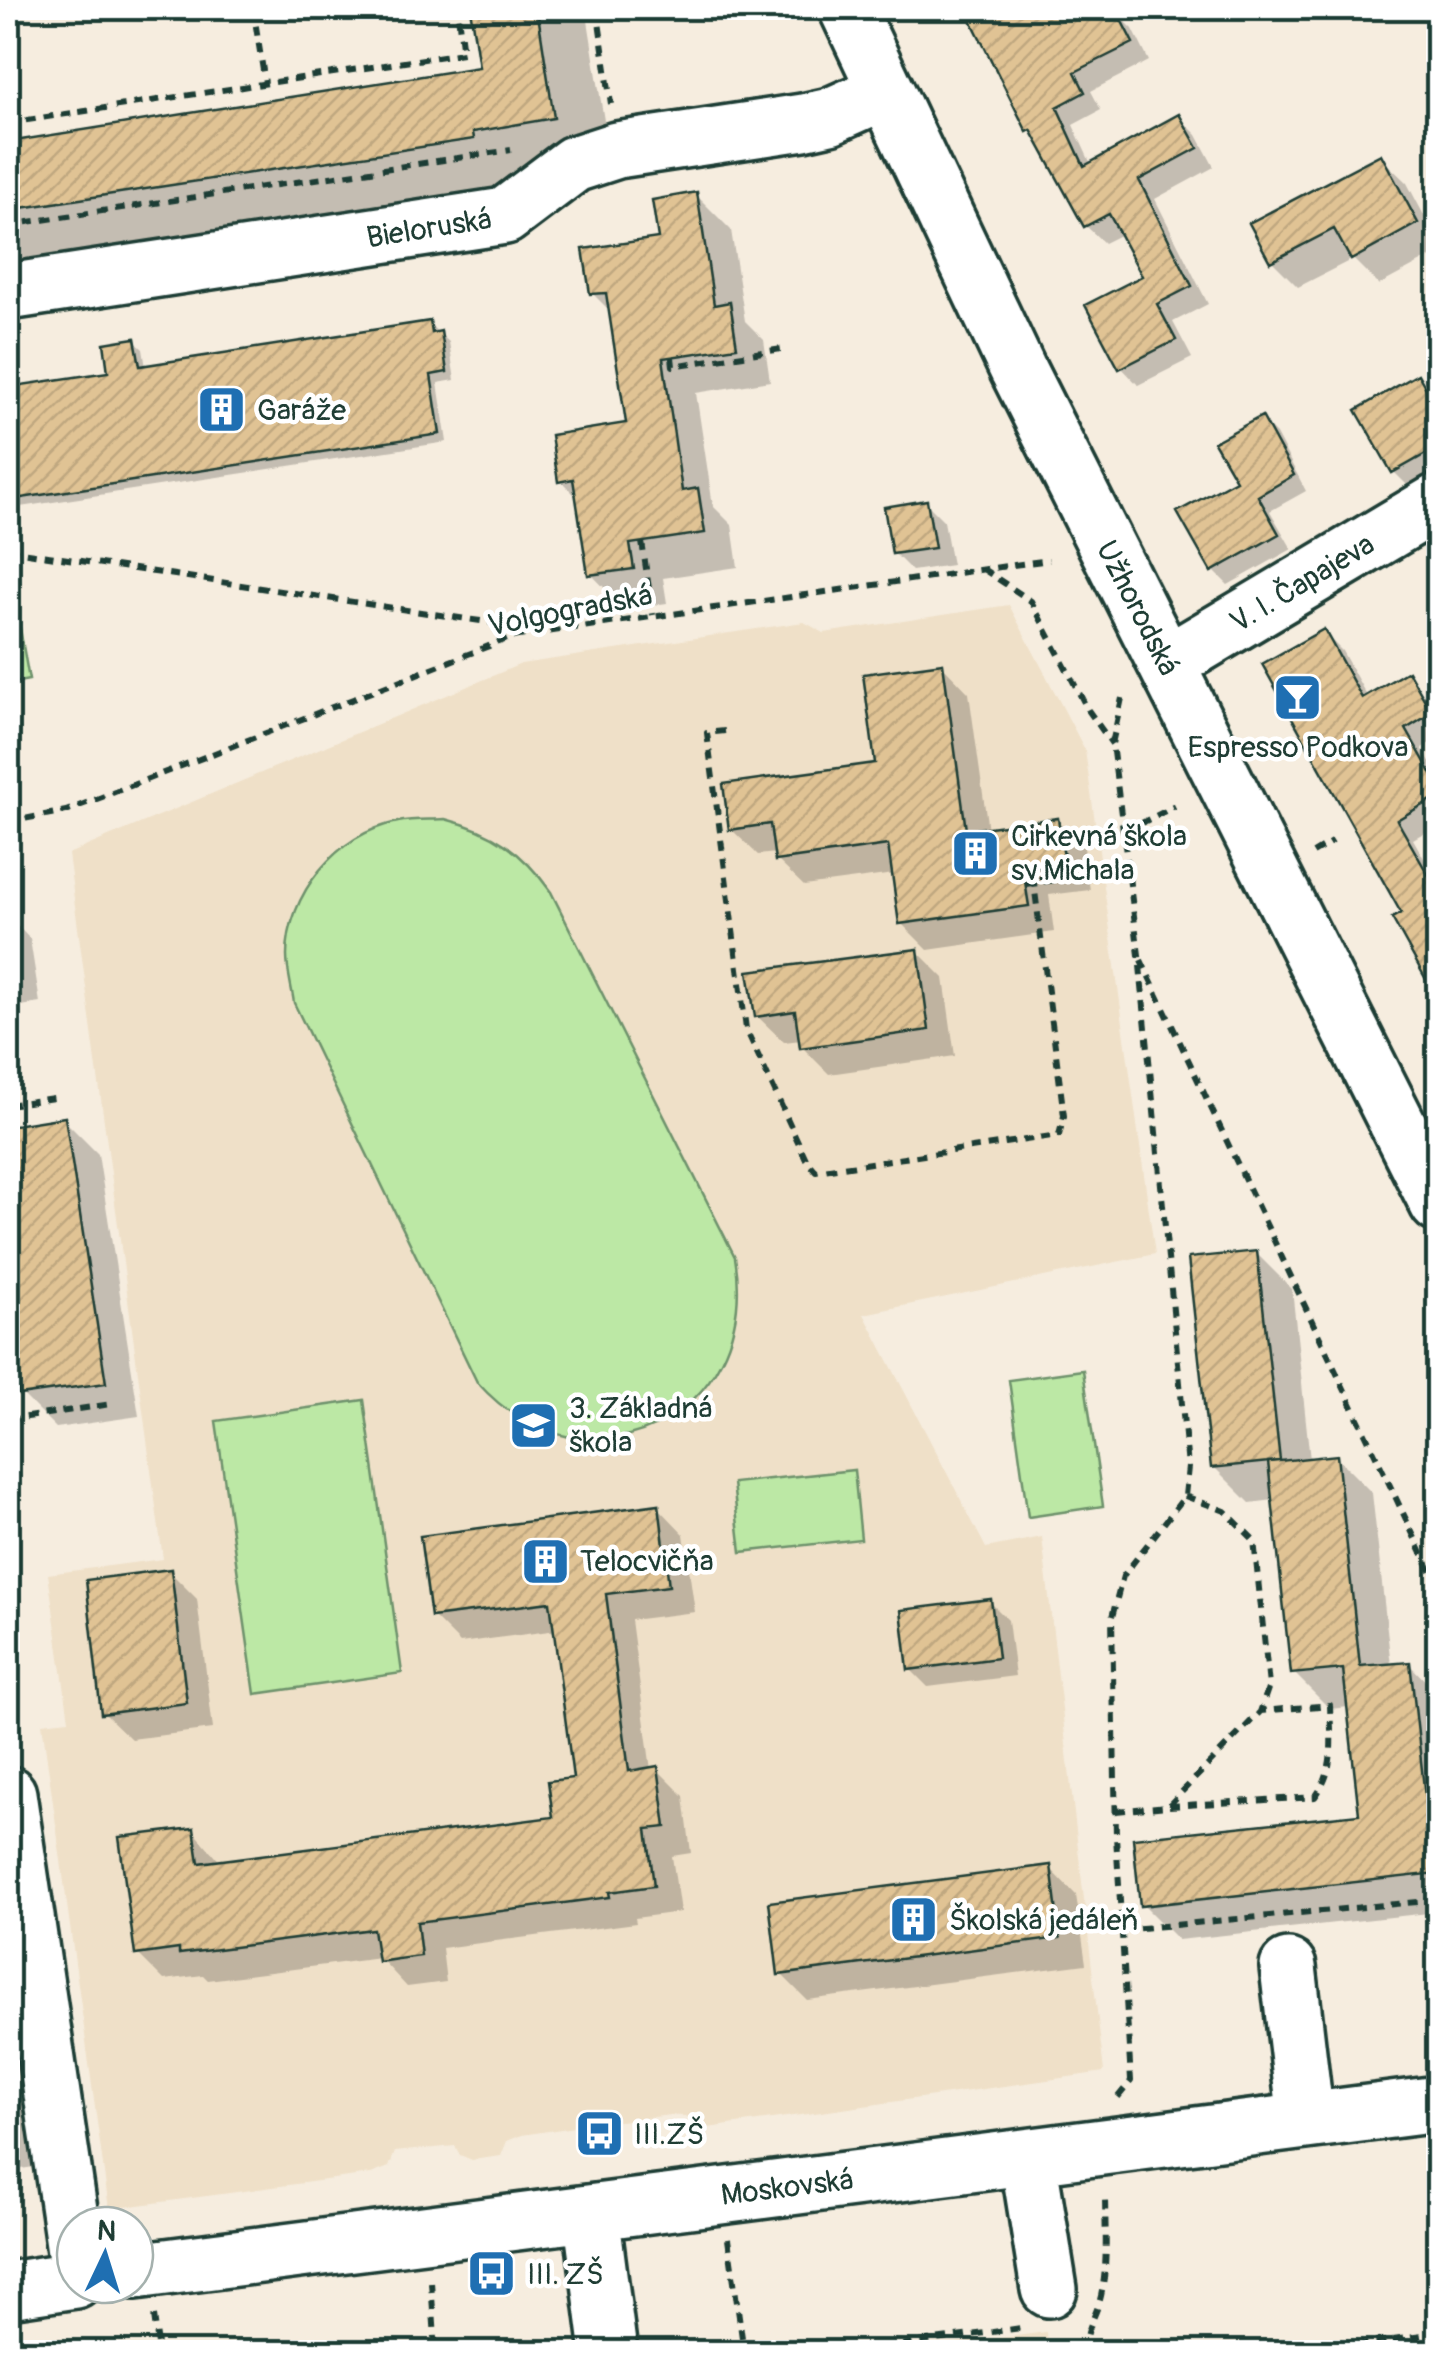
<svg xmlns="http://www.w3.org/2000/svg" width="1446" height="2360" viewBox="0 0 1446 2360" font-family="Pangolin,sans-serif">
<style>
.built{fill:#efe0c8}
.park{fill:#bce8a5;stroke:#6e926c;stroke-width:2.5}
.shadow{fill:#0003}
.building{fill:url(#building-hatch);stroke:#1f3d34;stroke-width:2.5}
.lines{fill:none;stroke-linecap:round;stroke-linejoin:round}
.minor-casing{stroke:#1f3d34;stroke-width:62}
.path{stroke:#1f3d34;stroke-width:6;stroke-dasharray:10 8;stroke-linecap:butt}
.minor{stroke:#fff;stroke-width:55}
.labels{text-anchor:middle;stroke-width:9;stroke-linejoin:round;paint-order:stroke}
.street-label{font-size:30px;fill:#1f3d34;stroke:#fff}
.poi-label{font-size:30px;fill:#1f3d34;stroke:#fff;text-anchor:start}
</style>
<defs>
<pattern id="building-hatch" width="6" height="6" patternUnits="userSpaceOnUse" patternTransform="scale(2.5)"><rect width="6" height="6" fill="#e0c394"/><path d="M-1 1l2-2M0 6l6-6M5 7l2-2" fill="none" stroke="#c0a880"/></pattern>
</defs>
<rect width="100%" height="100%" fill="#f6eddf"/>
<filter id="ink" filterUnits="userSpaceOnUse"><feTurbulence type="fractalNoise" baseFrequency=".01" numOctaves="2"/><feDisplacementMap in="SourceGraphic" scale="20" xChannelSelector="R" yChannelSelector="G"/><feConvolveMatrix kernelMatrix="1 2 1 2 8 2 1 2 1" color-interpolation-filters="sRGB"/></filter>
<g filter="url(#ink)">
<path class="built" d="M1009 605 1085 750 1155 1254 864 1314 986 1548 1042 1537 1104 2072 701 2129 690 2117 671 2115 594 2124 522 2135 507 2141 501 2156 472 2160 460 2155 455 2146 395 2152 389 2167 371 2174 109 2209 42 1723 69 1720 48 1574 163 1559 68 854 521 664 804 622 824 633Z
M1046 2332 1048 2352H897Z"/>
<path class="park" d="M17 611 29 680 8 684V612Z
M445 819C493 831 522 851 551 892L735 1257C762 1416 585 1504 477 1382L294 1003C292 988 287 971 287 956 287 895 337 833 398 822 413 819 429 820 445 819Z
M1083 1370 1103 1506 1028 1517 1009 1380Z
M364 1400 402 1673 255 1694 216 1421Z
M854 1470 861 1539 741 1552 733 1483Z"/>
<path class="shadow" d="M472 8H586L613 177 8 278V144L482 69Z
M968 8H1015L1037 51 1115 11 1133 29 1149 61 1091 91 1101 110 1073 125 1091 164 1179 117 1197 135 1214 167 1155 199 1208 304 1173 322 1192 358 1138 385 1121 367 1145 277 1122 234 1104 243 1086 226 1040 141 1029 130Z
M1380 157 1407 183 1438 242V253L1379 285 1353 259 1298 287 1272 261Z
M696 195 731 230 745 321 764 340 770 381 696 393 713 506 732 525 738 567 663 578 667 603 625 609 591 574 579 499 560 480 629 425 611 312 592 293 661 240Z
M429 324 449 342 455 380 438 383 447 442 20 507 11 498 8 389 111 374 134 341 143 349 146 368Z
M1417 377 1438 401V475L1412 490 1394 472 1359 411Z
M1261 419 1276 434 1306 491 1270 511 1292 549 1228 585 1213 570Z
M926 503 944 521 952 565 912 571 894 553Z
M1323 632 1342 651 1368 698 1408 674 1438 714V738L1422 748 1438 775V825L1413 839 1438 883V996L1396 919 1405 914Z
M943 666 969 693 988 830 1057 821 1084 848 1090 890 1049 895 1054 932 928 950 901 923 894 874 804 886 777 860 776 853 758 855 731 829 878 765Z
M8 916 30 939 40 1003 8 1008Z
M917 951 944 978 955 1056 829 1074 802 1047 801 1040 784 1042 757 1016Z
M64 1120 98 1154 139 1416 56 1428 22 1394 14 1346 8 1339V1128Z
M1256 1253 1292 1289 1310 1460 1336 1457 1372 1493 1391 1666 1409 1664 1438 1694V1912L1178 1940 1142 1904 1361 1816 1349 1707 1330 1709 1294 1673 1274 1500 1250 1503 1214 1467Z
M658 1507 684 1534 695 1612 631 1620 651 1770 657 1769 684 1796 691 1853 672 1856 680 1912 635 1918 636 1923 442 1948 446 1982 407 1987 380 1958 208 1980 203 1975 164 1980 137 1953 193 1830 221 1863 555 1820 576 1780 557 1630 460 1643 433 1616Z
M170 1572 197 1599 213 1729 131 1739 104 1713Z
M990 1602 1008 1620 1015 1676 928 1687 910 1669Z
M1050 1868 1076 1895 1086 1964 807 2000 780 1973Z
M8 2055 51 2098 60 2163 8 2171Z"/>
<path class="building" d="M470 8H537L554 118 473 132 474 139 8 210V142L479 67Z
M965 8H1115L1133 43 1075 72 1085 92 1057 107 1084 166 1179 114 1198 148 1139 180 1192 286 1157 304 1176 340 1119 369 1085 305 1142 276 1109 214 1084 227 1031 130 1027 132Z
M1381 154 1418 223 1351 260 1334 229 1270 262 1249 223Z
M697 192 714 305 730 302 737 347 663 358 682 491 698 488 705 533 630 544 634 569 588 575 573 479 558 482 551 435 626 423 606 293 590 294 583 249 658 238 652 200Z
M430 321 432 333 441 331 447 372 431 375 440 434 8 500V387L108 372 104 343 135 338 140 366Z
M1418 374 1438 410V447L1392 473 1356 410Z
M1262 416 1294 475 1258 496 1279 534 1211 572 1177 512 1236 480 1214 442Z
M927 500 935 548 892 554 884 507Z
M1324 629 1362 698 1408 671 1432 713 1406 729 1438 785V796L1397 820 1438 892V1001L1392 918 1401 913 1262 664Z
M943 663 966 830 1058 818 1065 864 1023 869 1029 906 899 924 888 845 775 861 770 824 729 830 723 784 875 763 863 674Z
M918 949 929 1030 800 1048 795 1011 755 1017 748 971Z
M65 1117 106 1383 19 1395 8 1319V1126Z
M1257 1251 1280 1461 1337 1455 1360 1666 1410 1662 1425 1797 1432 1796 1438 1873 1140 1906 1133 1838 1359 1814 1343 1669 1291 1674 1268 1462 1279 1461 1211 1468 1188 1258Z
M659 1504 669 1586 606 1594 629 1771 658 1766 666 1827 647 1829 654 1886 609 1892 610 1897 417 1922 421 1956 398 1959 378 1962 373 1929 179 1954V1949L135 1955 119 1837 194 1828 199 1863 553 1817 548 1781 573 1778 550 1602 431 1617 420 1536Z
M171 1569 187 1703 101 1714 86 1580Z
M991 1599 998 1658 908 1670 901 1610Z
M1051 1865 1060 1938 778 1975 769 1902Z"/>
<g class="lines">
<defs>
<path id="minor" d="M847 8 1018 370 1438 1204
M8 292 505 216 574 164 617 150 803 122 830 116 886 91
M1166 664 1438 502
M8 1794 75 2251
M1288 1967 1306 2121
M1028 2158 1049 2289
M591 2213 609 2352
M135 2271 1438 2104
M8 2290 75 2280"/>
</defs>
<use href="#minor" class="minor-casing"/>
<path class="path" d="M253 8 265 83
M597 8 611 104
M8 123 463 53 457 8
M8 225 511 150
M672 357 673 366 788 348
M642 542 653 615
M8 550 540 630
M983 569 1031 601 1088 710 1112 744
M725 731 707 733 746 1029 806 1159 816 1171 1059 1135 1064 1116 1034 883
M8 822 66 811 512 637 1049 560
M1124 832 1175 806
M1313 853 1333 841
M1026 884 1128 870
M8 934 12 963H8
M1141 960 1438 1587
M8 1105 60 1097
M8 1420 111 1404
M1169 1806 1315 1797C1336 1769 1331 1739 1330 1705L1261 1711
M1116 1811 1168 1806 1260 1712 1269 1686 1254 1540 1225 1511 1185 1496
M1121 1930 1438 1900
M1118 2097 1131 2081 1116 1836 1112 1617 1123 1576 1185 1496 1188 1467 1139 955 1112 744 1122 698
M728 2239 744 2352
M431 2282 436 2352
M154 2316 159 2352
M849 2352 1021 2328
M1086 2352C1084 2329 1098 2315 1102 2291 1108 2260 1105 2225 1105 2193
M1304 2352 1437 2334 1427 2273 1438 2271"/>
<use href="#minor" class="minor"/>
</g>
</g>
<defs>
<symbol id="building-square" viewBox="-11 -11 22 22"><rect x="-9" y="-9" width="18" height="18" rx="4" fill="#1f6fb2" stroke="#fff"/><path d="M-4-6H4V6H1V3H-1V6H-4ZM-2.5-4.3h1.7v1.8h-1.7ZM.8-4.3h1.7v1.8H.8ZM-2.5-1h1.7V.8h-1.7ZM.8-1h1.7V.8H.8Z" fill="#fff"/></symbol>
<symbol id="bar-square" viewBox="-11 -11 22 22"><rect x="-9" y="-9" width="18" height="18" rx="4" fill="#1f6fb2" stroke="#fff"/><path d="M-6-5H6L.8 .8V4.5H3.5V6h-7V4.5H-.8V.8Z" fill="#fff"/></symbol>
<symbol id="school-square" viewBox="-11 -11 22 22"><rect x="-9" y="-9" width="18" height="18" rx="4" fill="#1f6fb2" stroke="#fff"/><path d="M0-5L7-2L0 1L-7-2ZM-4 1L0 2.5L4 1V4Q0 6-4 4Z" fill="#fff"/></symbol>
<symbol id="bus-square" viewBox="-11 -11 22 22"><rect x="-9" y="-9" width="18" height="18" rx="4" fill="#1f6fb2" stroke="#fff"/><path d="M-5-6H5V4H4V6H2V4H-2V6H-4V4H-5ZM-3.5-4V0h7V-4ZM-3.5 1.2v1.5H-2V1.2ZM2 1.2v1.5H3.5V1.2Z" fill="#fff"/></symbol>
</defs>
<g fill-rule="evenodd">
<use href="#building-square" x="194" y="382" width="55" height="55"/>
<use href="#bar-square" x="1270" y="670" width="55" height="55"/>
<use href="#building-square" x="948" y="826" width="55" height="55"/>
<use href="#school-square" x="506" y="1398" width="55" height="55"/>
<use href="#building-square" x="518" y="1534" width="55" height="55"/>
<use href="#building-square" x="886" y="1892" width="55" height="55"/>
<use href="#bus-square" x="572" y="2106" width="55" height="55"/>
<use href="#bus-square" x="464" y="2246" width="55" height="55"/>
</g>
<g class="labels">
<g class="street-label">
<text transform="translate(429 228) rotate(-9)" y="10">Bieloruská</text>
<text transform="translate(1302 583) rotate(-31)" y="10">V. I. Čapajeva</text>
<text transform="translate(1138 608) rotate(63)" y="10">Užhorodská</text>
<text transform="translate(570 610) rotate(-11)" y="10">Volgogradská</text>
<text transform="translate(787 2187) rotate(-7)" y="10">Moskovská</text>
</g>
<g class="poi-label">
<text x="257" y="420">Garáže</text>
<text x="1298" y="757" text-anchor="middle">Espresso Podkova</text>
<text x="1011" y="846">Cirkevná škola<tspan x="1011" dy="34">sv.Michala</tspan></text>
<text x="569" y="1418">3. Základná<tspan x="569" dy="34">škola</tspan></text>
<text x="580" y="1571">Telocvičňa</text>
<text x="949" y="1930">Školská jedáleň</text>
<text x="634" y="2144">III.ZŠ</text>
<text x="527" y="2284">III. ZŠ</text>
</g>
</g>
<rect width="1446" height="2360" fill="none" stroke="#fff" stroke-width="40"/>
<rect x="20" y="20" width="1406" height="2320" fill="none" stroke="#1f3d34" stroke-width="4" filter="url(#ink)"/>
<g transform="translate(105 2255) rotate(4)"><circle r="48" fill="#ffffff" stroke="#a5b1ae" stroke-width="2.5"/>
<path d="M0-8L18 38L0 25L-18 38Z" fill="#1f6fb2"/>
<text y="-15" font-size="28" font-weight="bold" text-anchor="middle" fill="#1f3d34">N</text>
</g>
</svg>
